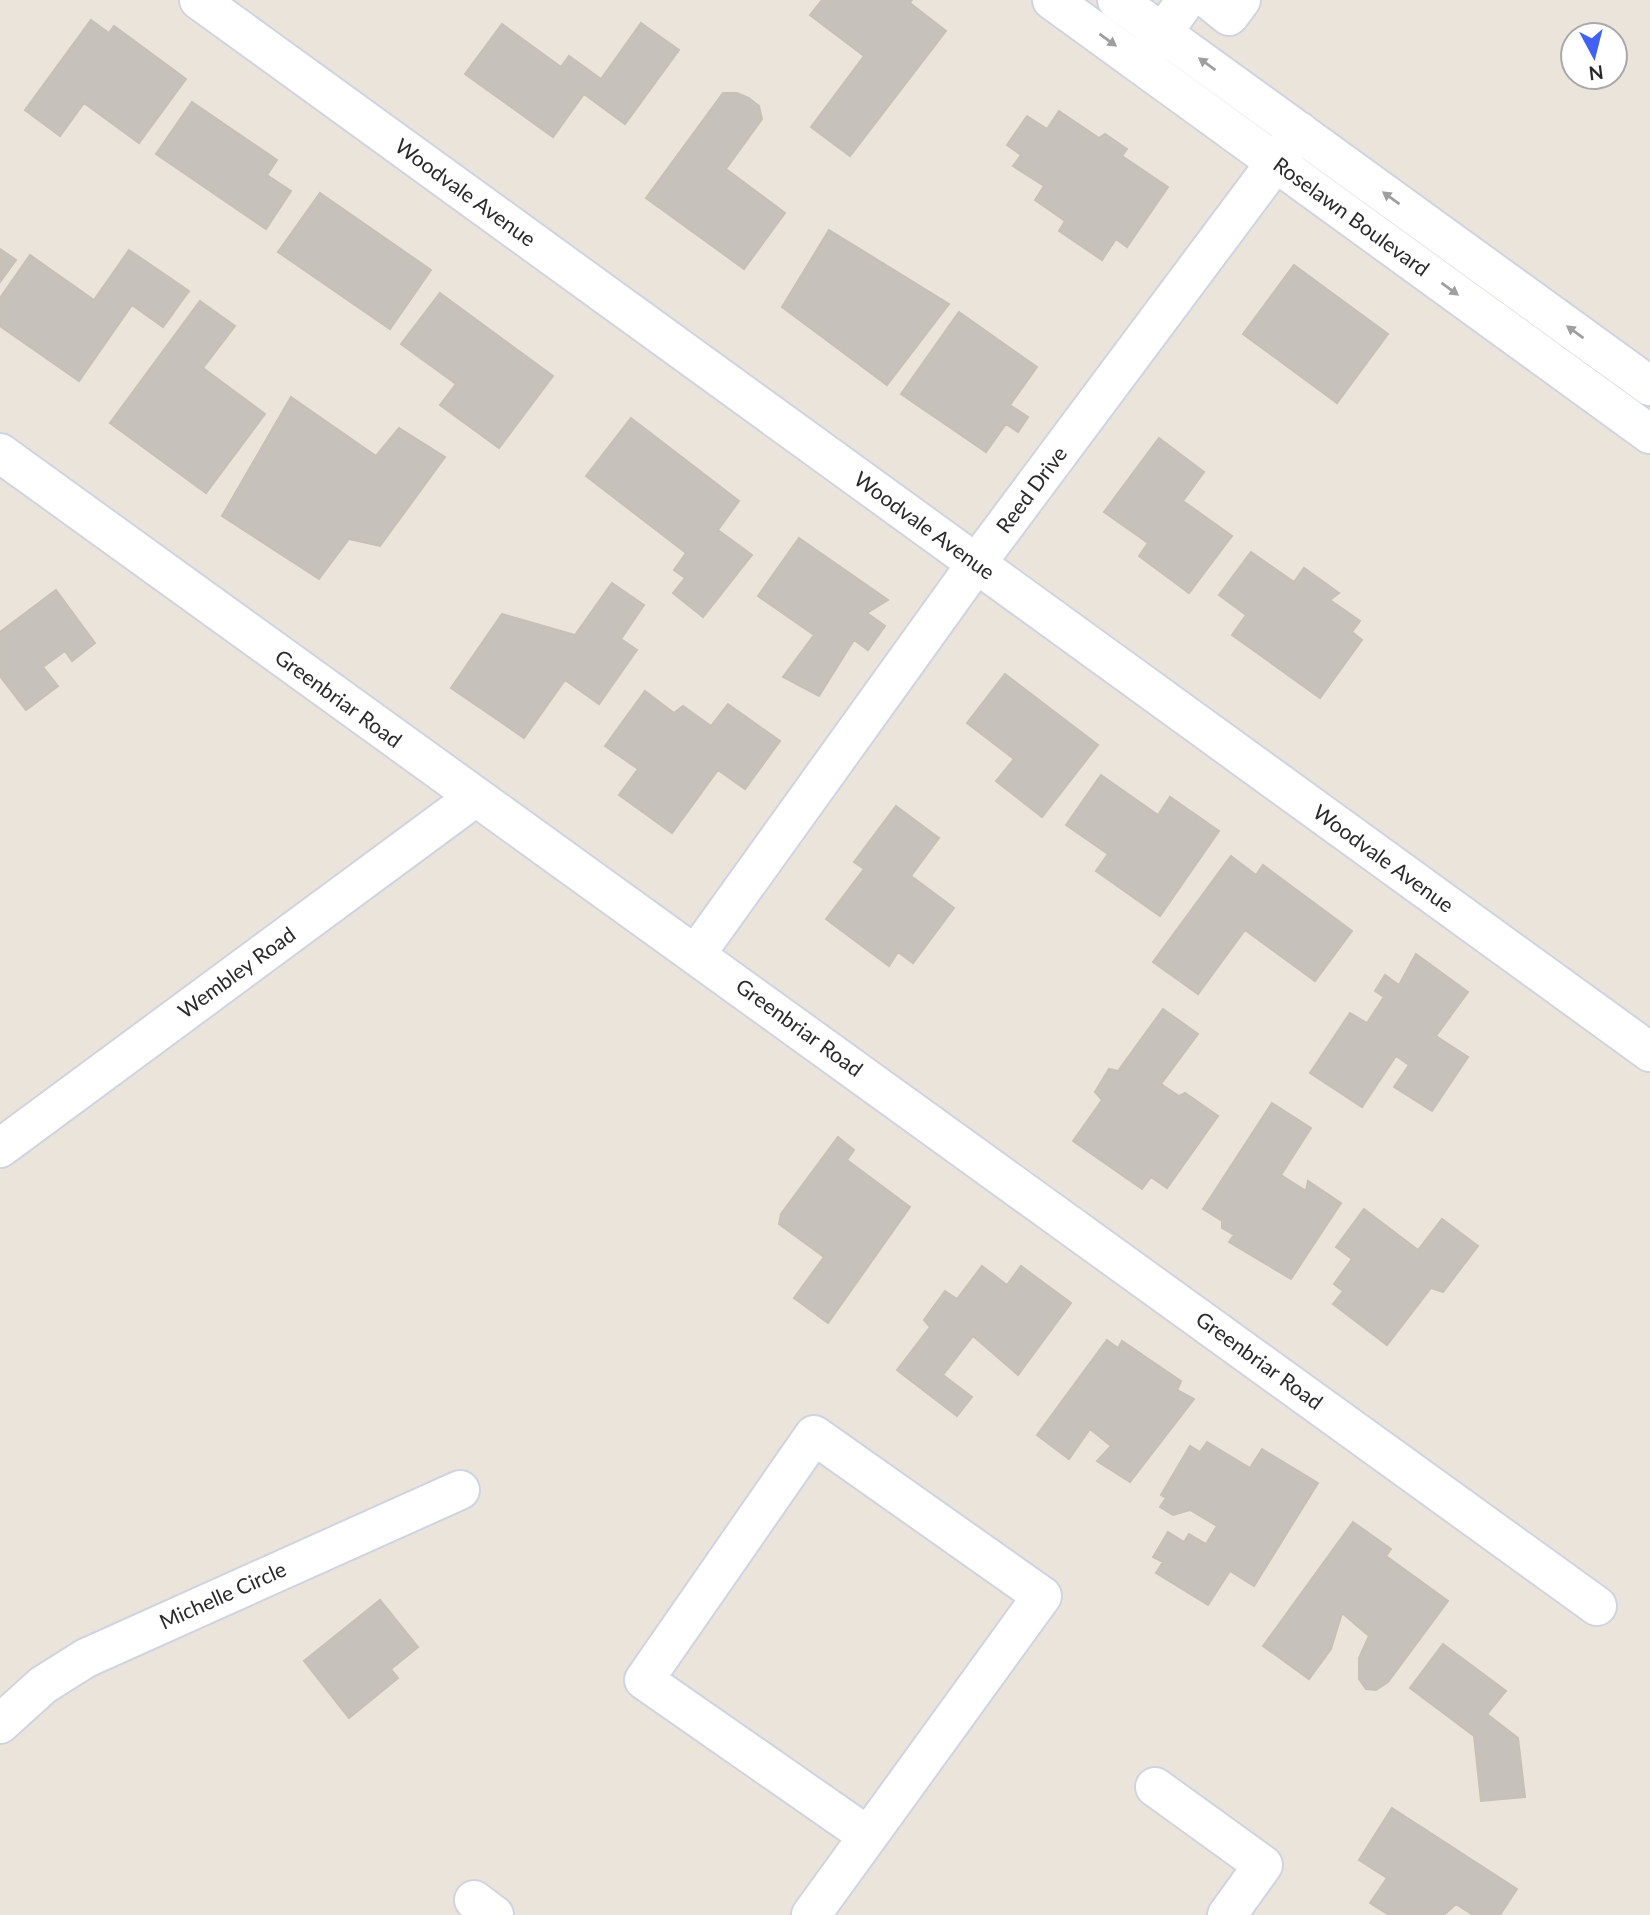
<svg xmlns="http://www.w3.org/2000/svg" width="1650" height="1915" viewBox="0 0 1650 1915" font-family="Lato,sans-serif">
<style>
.building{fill:#c6c1bb;stroke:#c6c0b5;stroke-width:2}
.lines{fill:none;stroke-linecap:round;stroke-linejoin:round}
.minor-casing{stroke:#d0d4e1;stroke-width:42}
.minor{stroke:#fff;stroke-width:38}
.oneway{fill:#9f9f9f}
.labels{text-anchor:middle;stroke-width:6;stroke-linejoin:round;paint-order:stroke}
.street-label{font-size:21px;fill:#292929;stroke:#fff}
</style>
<rect width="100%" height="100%" fill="#ebe4db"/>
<path class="building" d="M822 0H912L910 3 946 31 850 156 811 127 864 56 810 15Z
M91 20 109 33 114 26 186 79 139 143 84 103 60 136 25 110Z
M641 23 679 50 625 124 584 94 553 137 465 74 502 24 561 67 569 56 601 79Z
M723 93H737L749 98 759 106 762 119 726 169 785 213 744 269 646 198Z
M192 102 277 160 267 175 291 191 266 229 156 154Z
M1059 111 1099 138 1105 134 1127 149 1122 156 1168 187 1127 247 1116 239 1102 260 1059 231 1065 221 1035 200 1044 186 1013 166 1021 155 1007 145 1027 116 1047 129Z
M320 193 431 270 390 329 278 252Z
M829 230 949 304 887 385 782 307Z
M0 249 16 260 0 282Z
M129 250 189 291 163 327 132 305 79 381 0 326V298L30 255 94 300Z
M1294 265 1388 334 1337 403 1243 334Z
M440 293 553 376 499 448 440 405 456 384 401 344Z
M200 301 235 326 203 368 265 414 206 493 110 423Z
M959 312 1037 367 1010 405 1028 417 1018 432 1006 424 986 452 901 394Z
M291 397 376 456 399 428 445 457 380 546 349 539 319 579 222 516Z
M631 418 739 501 718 530 752 555 703 617 673 593 685 578 674 570 686 553 586 476Z
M1159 438 1204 472 1183 501 1232 536 1189 593 1139 556 1148 543 1104 512Z
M799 538 888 600 867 613 885 626 868 650 854 640 819 696 783 677 814 635 758 596Z
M1251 552 1294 582 1304 568 1339 593 1330 600 1360 621 1352 632 1362 640 1320 698 1232 635 1246 615 1219 595Z
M612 583 644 605 621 639 637 650 599 704 565 680 524 738 451 688 502 614 575 635Z
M56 590 95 643 72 661 65 651 43 667 58 686 26 710 0 676V632Z
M1005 674 1098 745 1042 817 996 781 1014 759 967 723Z
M645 691 674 713 683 706 711 726 728 704 780 741 745 789 718 770 672 833 619 795 638 769 605 746Z
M1101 775 1158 815 1170 797 1219 831 1160 916 1096 871 1108 854 1066 825Z
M896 806 939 838 911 876 954 908 913 963 898 952 889 966 826 919 864 869 854 862Z
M1231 856 1256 875 1263 865 1352 931 1315 981 1245 930 1198 994 1153 962Z
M1416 954 1468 992 1436 1036 1468 1057 1432 1111 1394 1087 1409 1065 1396 1056 1362 1107 1310 1073 1350 1013 1367 1023 1384 997 1375 991 1385 975 1399 985Z
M1163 1009 1198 1034 1161 1084 1179 1096 1185 1093 1218 1116 1167 1188 1151 1177 1142 1189 1073 1141 1102 1100 1095 1092 1109 1069 1118 1071Z
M1272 1103 1311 1128 1281 1175 1306 1191 1308 1181 1341 1203 1291 1279 1229 1242 1234 1235 1222 1228V1221L1203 1209Z
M838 1137 854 1150 847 1160 910 1207 828 1323 794 1298 824 1257 779 1224 781 1214Z
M1364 1209 1418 1250 1442 1219 1478 1246 1443 1292 1431 1288 1387 1345 1333 1304 1343 1291 1334 1284 1352 1259 1336 1247Z
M982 1266 1007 1285 1021 1266 1071 1303 1018 1375 973 1336 943 1375 972 1397 957 1416 897 1370 930 1327 924 1320 945 1291 957 1299Z
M1107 1340 1118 1348 1122 1341 1181 1381 1177 1390 1194 1399 1130 1482 1097 1461 1111 1446 1090 1429 1069 1459 1037 1435Z
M1207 1442 1250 1468 1262 1449 1318 1483 1254 1586 1230 1571 1208 1605 1156 1573 1163 1562 1153 1557 1168 1532 1184 1542 1189 1534 1206 1544 1217 1526 1190 1510 1173 1515 1160 1507 1166 1498 1161 1495 1190 1446 1200 1452Z
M1353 1522 1391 1549 1386 1556 1448 1601 1388 1682 1376 1690 1366 1689 1359 1679V1658L1369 1636 1342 1613 1331 1649 1309 1679 1263 1646Z
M380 1600 418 1647 391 1669 398 1678 349 1718 304 1661Z
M1443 1644 1506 1691 1487 1714 1518 1738 1525 1797 1481 1801 1474 1736 1410 1688Z
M1392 1808 1517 1889 1500 1915H1473L1456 1904 1444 1915H1389L1370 1903 1387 1878 1359 1860Z"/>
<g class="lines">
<defs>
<path id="minor" d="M199 0 1650 1052
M1052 0 1650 434
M1117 0 1650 386
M1209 0 1229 16 1241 0
M1148 54 1186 0
M0 453 1597 1606
M696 954 976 564 1299 131
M0 1148 474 798
M0 1724 43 1685 86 1658 460 1490
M1155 1787 1263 1865 1227 1915
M474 1900 494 1915
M811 1915 1042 1596 814 1435 644 1680 868 1836"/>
</defs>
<use href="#minor" class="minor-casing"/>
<use href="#minor" class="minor"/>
</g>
<defs><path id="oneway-solid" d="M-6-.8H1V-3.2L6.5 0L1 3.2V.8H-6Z" transform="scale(1.75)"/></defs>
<g class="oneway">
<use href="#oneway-solid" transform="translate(1108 40) rotate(36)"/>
<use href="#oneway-solid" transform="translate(1207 64) rotate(-144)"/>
<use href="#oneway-solid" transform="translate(1391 198) rotate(-144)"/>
<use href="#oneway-solid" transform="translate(1450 289) rotate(36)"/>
<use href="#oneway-solid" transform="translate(1575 332) rotate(-144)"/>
</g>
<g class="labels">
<g class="street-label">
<text transform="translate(465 193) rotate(36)" y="7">Woodvale Avenue</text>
<text transform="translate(1351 217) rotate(36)" y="7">Roselawn Boulevard</text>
<text transform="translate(1032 490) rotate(-53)" y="7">Reed Drive</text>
<text transform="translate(924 526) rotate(36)" y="7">Woodvale Avenue</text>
<text transform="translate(338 699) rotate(36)" y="7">Greenbriar Road</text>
<text transform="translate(1383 859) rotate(36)" y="7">Woodvale Avenue</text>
<text transform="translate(237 973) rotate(-36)" y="7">Wembley Road</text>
<text transform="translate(799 1028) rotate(36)" y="7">Greenbriar Road</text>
<text transform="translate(1259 1361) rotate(36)" y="7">Greenbriar Road</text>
<text transform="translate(223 1596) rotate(-24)" y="7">Michelle Circle</text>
</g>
</g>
<g transform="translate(1594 56) rotate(173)"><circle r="33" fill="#ffffff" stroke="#a9a9a9" stroke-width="2"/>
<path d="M0-5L12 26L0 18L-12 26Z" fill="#4061f3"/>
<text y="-10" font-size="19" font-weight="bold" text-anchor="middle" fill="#292929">N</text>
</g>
</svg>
